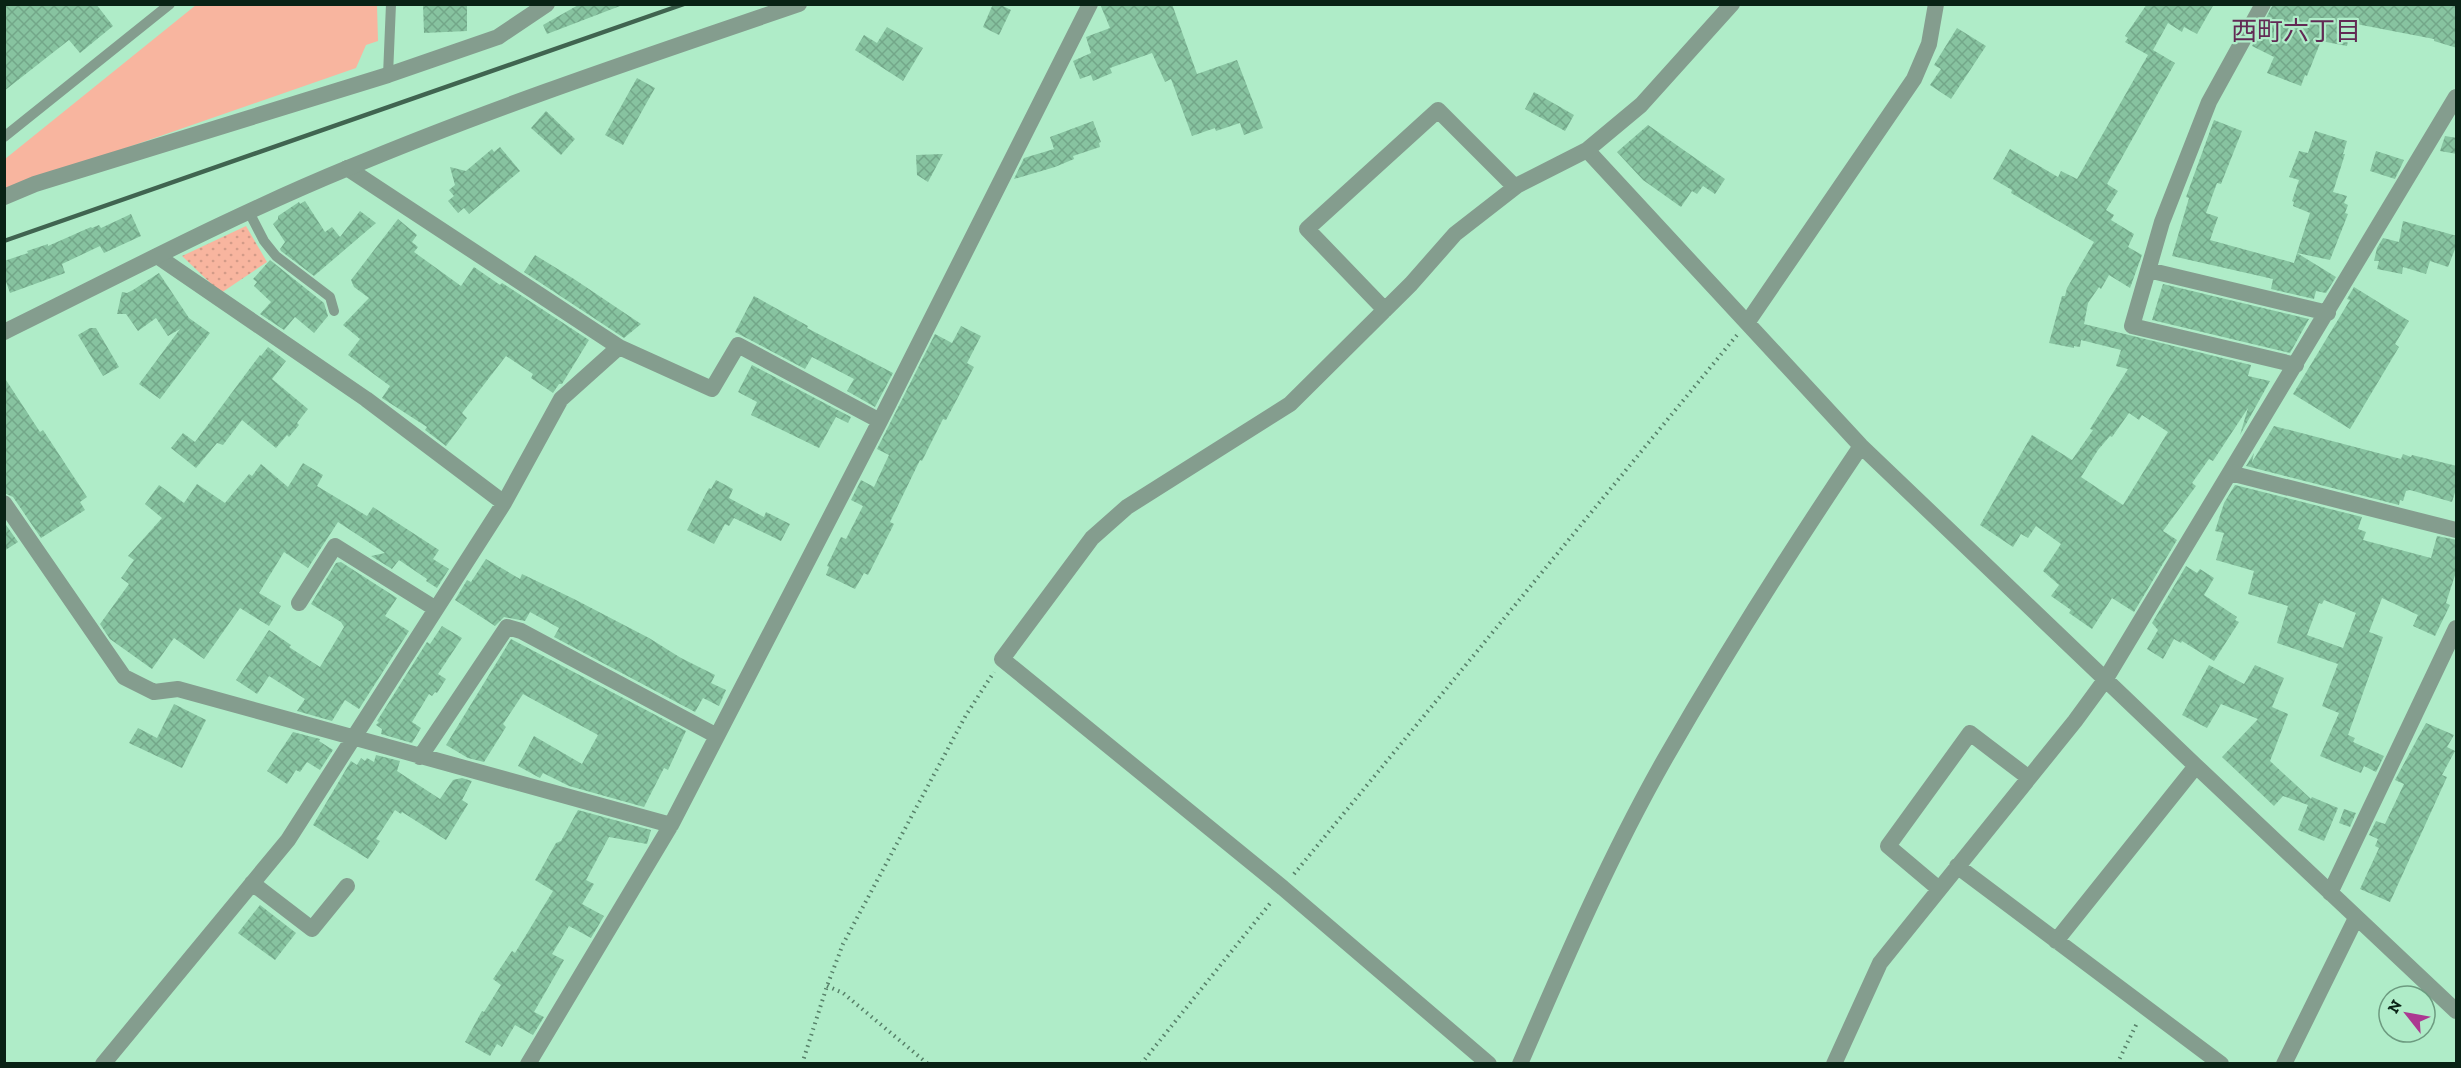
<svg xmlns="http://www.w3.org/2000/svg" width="2461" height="1068" viewBox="0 0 2461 1068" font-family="'Zilla Slab','Noto Sans JP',serif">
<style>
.grass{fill:url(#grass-dots)}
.garden{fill:#f8b59f}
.building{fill:url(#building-cross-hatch);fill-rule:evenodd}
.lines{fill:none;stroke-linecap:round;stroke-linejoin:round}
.path{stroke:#578169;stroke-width:4;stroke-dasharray:1.5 4.5;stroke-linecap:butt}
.service{stroke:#849d8e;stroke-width:10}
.minor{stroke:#849d8e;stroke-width:16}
.tertiary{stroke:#849d8e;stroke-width:16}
.rail{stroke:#406450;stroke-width:4.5}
.labels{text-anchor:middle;stroke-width:4.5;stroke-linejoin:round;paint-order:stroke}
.neighbourhood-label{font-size:26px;fill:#622954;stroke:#afecc8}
</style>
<defs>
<pattern id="grass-dots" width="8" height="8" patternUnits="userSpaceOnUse" patternTransform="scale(1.5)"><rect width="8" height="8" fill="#f8b59f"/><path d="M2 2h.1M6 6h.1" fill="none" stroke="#d39b88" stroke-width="1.8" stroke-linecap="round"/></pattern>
<pattern id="building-cross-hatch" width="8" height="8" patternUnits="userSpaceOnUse" patternTransform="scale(1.5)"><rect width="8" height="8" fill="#87c3a0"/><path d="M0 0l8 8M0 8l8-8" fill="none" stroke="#73a789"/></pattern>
</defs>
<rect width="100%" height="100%" fill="#afecc8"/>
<path class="grass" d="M246 226 267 262 221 293 182 256Z"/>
<path class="garden" d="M196 5H377L378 41 366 45 356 68 5 190V159Z"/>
<path class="building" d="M4 4H96L113 26 80 53 69 40 4 91Z
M423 4 467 6V31L424 33Z
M580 4 620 6 547 34 543 25Z
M993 4H999L1011 10 999 35 983 27Z
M1100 4H1172L1197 74 1237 60 1263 128 1244 135 1240 123 1216 131 1215 128 1192 136 1171 79 1165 82 1152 53 1110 68 1112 73 1093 81 1091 75 1080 79 1073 61 1091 53 1086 37 1110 28Z
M2147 4H2214L2197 34 2184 27 2182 32 2168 23 2153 50 2175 63 2107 184 2118 191 2106 210 2114 215 2111 220 2134 234 2128 247 2142 255 2130 288 2109 275 2101 289 2099 287 2088 303 2084 324 2251 365 2248 376 2270 381 2240 435 2248 408 2213 461 2209 459 2192 483 2196 486 2163 531 2177 540 2134 612 2112 598 2092 629 2069 613 2071 610 2051 596 2059 585 2043 571 2061 544 2036 526 2028 538 2021 534 2013 547 1980 525 2032 435 2072 460 2093 430 2090 429 2128 369 2116 366 2121 350 2081 340 2080 347 2074 346V348L2049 343 2062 296H2065L2067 288 2094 242 2011 193 2012 190 1993 179 2010 149 2058 177 2061 171 2077 179 2148 55 2125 42 2128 38 2125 36ZM2129 413 2139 420 2142 415 2168 432 2123 505 2081 477 2098 450 2110 436 2112 437Z
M2273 4H2457V48L2434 41V39L2351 23 2347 46 2321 41 2307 76 2305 75 2301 86 2267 73 2274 57 2252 46Z
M887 27 923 48 903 81 855 50 864 35 877 43Z
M1957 28 1986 46 1951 99 1930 85 1941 69 1934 65Z
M637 78 655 88 623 145 605 135Z
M1534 92 1574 115 1565 131 1525 109Z
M546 111 575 139 561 155 531 128Z
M2214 120 2242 131 2221 184 2217 183 2206 213 2218 217 2210 240 2294 263 2297 253 2336 277 2326 293 2316 291 2314 299 2271 289 2273 279 2172 256 2189 198 2186 197Z
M1093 121 1101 142 1099 143 1100 147 1073 156 1074 159 1055 167 1014 179 1024 158 1054 149 1050 137Z
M1648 125 1725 179 1715 194 1703 186 1697 194 1692 191 1681 207 1643 180 1617 152Z
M2315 131 2347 141 2343 154H2345L2333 192 2347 196 2344 203 2348 205 2345 213 2348 214 2330 260 2297 253 2310 213 2293 206 2294 202 2292 201 2299 180 2289 177 2299 151 2308 153Z
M2445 136 2457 138V154L2440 151Z
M500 147 520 171 469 214 464 208 458 213 448 201 454 196 449 190 455 185 450 167 466 171 492 149 494 152Z
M2376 151 2404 160 2395 179 2370 171Z
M943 154 928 182 917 175 916 155Z
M305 201 325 232 332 227 340 237 360 211 376 223 314 276 281 251 280 249 285 242 273 224 278 219V216L299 202 300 204Z
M131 214 141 236 104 253 100 246 62 264 65 273 10 293 4 276V261L28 253 27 251 48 244V246L91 227 92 228 99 225 101 228Z
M398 219 417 235 412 242 418 247 414 252 461 286 474 267 500 285 502 283 513 290 589 340 562 384H559L553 393 531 378 533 374 506 356 462 413 467 418 446 446 425 430 427 427 382 398 390 386 348 355 360 339 343 325 369 298 354 287 351 280Z
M2403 221 2457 236V244L2448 267 2430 261 2426 274 2403 267 2402 274 2377 269 2379 261H2374L2377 248 2383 238 2399 242Z
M535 255 574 279 641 324 624 338 524 272Z
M270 260 324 303 328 316 314 333 295 317 284 330 260 314 271 302 254 286 257 282 253 279Z
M159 273 189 318 210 333 160 399 139 384 180 329 168 336 156 318 138 331 126 314H117L122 292 127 293 133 290Z
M2163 284 2309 319 2290 353 2152 320Z
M2354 287 2409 321 2395 344 2399 347 2350 429 2293 394 2350 300 2347 299Z
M754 296 808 326 807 328 893 373 875 407 847 391 854 379 812 357 805 369 735 332Z
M961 326 981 336 967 363 974 367 946 420 943 419 922 461 920 460 890 522 894 524 868 575 864 573 855 589 826 575 829 567 827 566 841 537 846 539 863 506 851 500 861 480 874 487 889 455 877 449 935 334 952 343Z
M90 328H96L119 367 103 376 78 335Z
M268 347 286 361 272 379 308 409 297 423 299 425 289 437 287 435 276 448 242 420 223 445 217 443 196 468 171 448 183 433 195 442 260 355 261 356Z
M752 365 851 417 848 423 836 417 819 448 751 415 757 402 738 392Z
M4 377 40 432 43 430 87 497 80 502 85 510 41 538 13 497 4 493Z
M2274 426 2401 459 2403 454 2411 457 2412 455 2457 466V486L2452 502 2410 490 2406 491 2403 501 2400 500 2399 505 2246 466 2254 453 2252 462Z
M303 463 323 475 317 486 367 516 373 507 439 550 433 559 449 569 437 588 426 581 427 579 399 560 392 569 371 556 385 553 338 522 308 568 284 552 259 593 281 606 269 626 240 608 204 659 174 638 152 669 110 639 100 624 129 584 121 578 134 560 128 556 162 518 145 504 159 485 184 503 197 484 225 503 249 474 252 476 261 464 288 487Z
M716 480 733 489 729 498 764 517 766 512 790 524 781 541 734 518 729 526 725 524 714 544 687 530 709 488 711 489Z
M2235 485 2362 517 2358 529 2366 532 2363 540 2431 558 2437 536 2457 540V569L2446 603 2450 605 2435 636 2413 626 2418 615 2382 598 2369 632 2383 637 2348 735 2355 738 2353 742 2384 756 2376 772 2364 766 2361 773 2320 756 2339 713 2322 706 2338 664 2277 643 2288 606 2248 594 2254 571 2216 560 2224 533 2215 531 2224 503ZM2324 600 2356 613 2343 648 2307 635 2319 603 2322 604Z
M4 522 18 542 4 551Z
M486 559 520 579 522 574 574 599 649 638 681 658 715 675 711 683 726 690 719 706 703 698 695 712 554 637 559 628 530 612 525 621 504 617 495 626 455 600 467 580 471 582Z
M341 562 397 598 385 616 409 631 359 709 345 700 332 721 297 711 305 699 269 676 257 694 236 680 269 630 291 645 289 647 320 667 344 627 341 622 311 604 336 563Z
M2186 566 2197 573 2200 569 2214 578 2204 595 2237 617 2235 620 2239 622 2214 661 2182 641 2181 643 2174 639 2163 659 2147 649 2158 630 2152 623Z
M442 626 462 638 438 674 446 679 437 693 435 692 432 696 429 694 412 722 421 728 412 743 381 734 382 729 376 725 379 722 377 721 427 642 430 644Z
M511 639 686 731 668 770 664 768 644 807 569 786 543 773 540 778 518 766 534 736 582 764 598 735 523 694 503 724 506 727 484 762 468 758 446 745Z
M2209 665 2244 684 2255 665 2284 678 2272 707 2288 714 2270 761 2311 799 2312 797 2338 808 2324 841 2298 830 2308 805 2283 796 2274 806 2222 757 2258 719 2221 704 2207 728 2182 715Z
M174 704 206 720 182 768 129 743 138 728 157 738Z
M2426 723 2454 735 2447 747 2455 751 2442 775 2447 777 2390 902 2360 889 2379 848 2375 846 2378 839 2369 835 2376 821 2385 824 2404 784 2395 780Z
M293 732 320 739 319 741 333 750 320 770 307 762 300 772 296 770 287 784 267 771Z
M376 755 400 761 397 771 440 799 453 780 462 778 472 781 462 800 468 804 446 840 402 812 401 814 395 810 376 839 380 841 368 859 313 825 351 761 357 765 361 758 365 761 367 758 374 762Z
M2344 809 2356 813 2350 827 2339 823Z
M578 810 651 830 647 844 609 837 586 880 594 884 582 904 604 916 591 938 569 926 552 954 564 960 534 1012 544 1017 533 1035 515 1025 502 1047 497 1044 490 1056 465 1042 482 1011 484 1012 501 985 493 979 512 951 515 953 553 891 535 880 556 843 561 841Z
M260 905 296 933 275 960 238 933Z"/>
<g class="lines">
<path class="path" d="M1294 874 1737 335
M827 986 843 993 928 1064
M802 1064 827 986 843 944 966 715 994 672
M1141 1064 1272 901
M2117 1064 2138 1021"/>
<path class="service" d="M388 75 391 4
M4 137 170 4
M249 212 264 241 276 256 330 297 334 311"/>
<path class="minor" d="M2263 4 2209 102 2162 222 2132 326 2296 365
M1587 150 1861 446 2196 766 2456 1011
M347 168 619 347 712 389 738 345 880 421
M4 197 35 184 388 75 498 37 547 4
M157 256 366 399 504 503
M2148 270 2328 313
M1385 310 1307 229 1438 110 1515 187
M1747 323 1914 79 1929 44 1936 4
M2230 473 2456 530
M4 503 124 677 154 692 178 689 671 825
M299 603 335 546 436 609
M420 757 507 627 521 631 717 736
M1957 866 2221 1064
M252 883 312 929 347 886
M1939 889 1888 846 1970 733 2029 778
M2330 893 2456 628
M2056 941 2196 766
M103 1064 288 840 504 503 561 399 619 347
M528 1064 671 825 880 421 1090 4
M1489 1064 1283 888 1002 659 1092 538 1127 507 1290 404 1411 284 1455 234 1518 185 1587 150 1641 105 1732 4
M1520 1064C1565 960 1610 855 1666 757 1727 651 1793 547 1861 446
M1834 1064 1880 963 2075 721 2105 680 2456 97
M2284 1064 2356 918"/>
<path class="tertiary" d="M4 332C118 276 231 216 348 168 496 106 647 56 799 4"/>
<path class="rail" d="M4 241 684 4"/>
</g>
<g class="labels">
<g class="neighbourhood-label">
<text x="2296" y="40">西町六丁目</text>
</g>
</g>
<rect width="2461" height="1068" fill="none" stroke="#092215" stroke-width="12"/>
<g transform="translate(2407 1014) rotate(301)"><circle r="28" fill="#afecc8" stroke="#6d9b80" stroke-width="1.5"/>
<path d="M0-4.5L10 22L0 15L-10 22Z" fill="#ac3891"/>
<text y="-9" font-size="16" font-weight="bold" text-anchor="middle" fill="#092215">N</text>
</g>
</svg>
